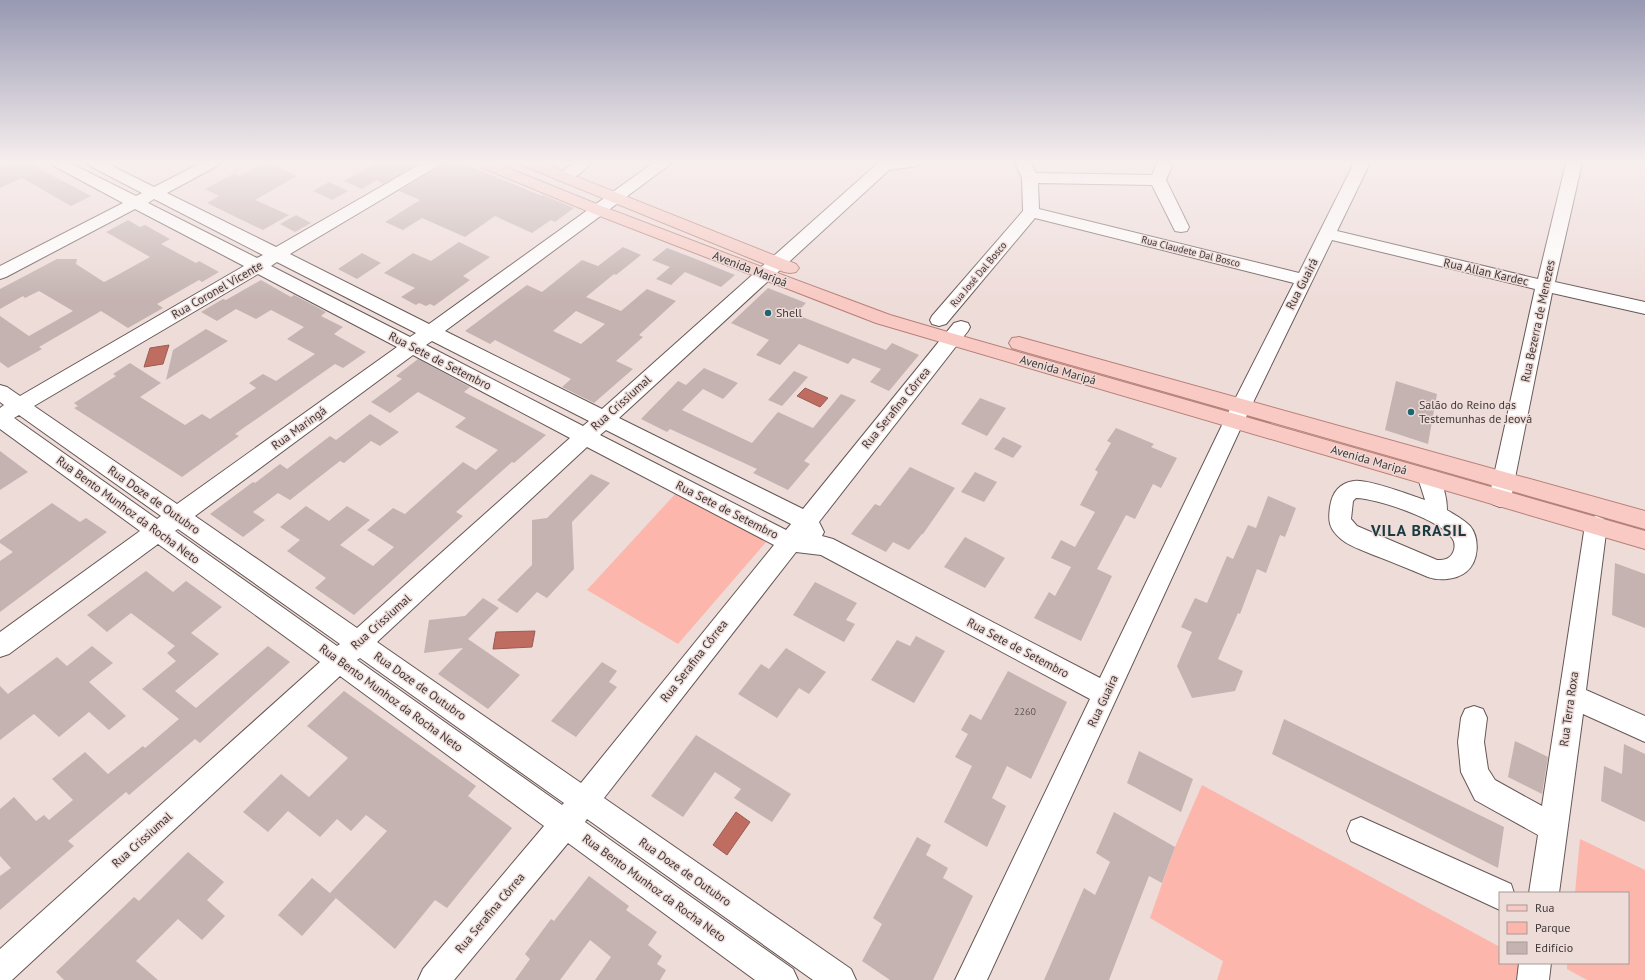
<svg xmlns="http://www.w3.org/2000/svg" width="1645" height="980" viewBox="0 0 1645 980" font-family="'PT Sans',sans-serif">
<style>
.green{fill:#fcb6ab}
.water{fill:#bf6d61;stroke:#995d54}
.building{fill:#c4b3b0;fill-rule:evenodd}
.lines{fill:none;stroke-linecap:round;stroke-linejoin:round}
.minor-casing{stroke:#665755;stroke-width:2}
.major-casing{stroke:#b58078;stroke-width:2}
.minor{fill:#fff;fill-rule:evenodd}
.major{fill:#f8cac3;fill-rule:evenodd}
.poi-dot{fill:#1b6671;stroke:#eedcd9;stroke-width:1.5}
.labels{text-anchor:middle;stroke-width:3;stroke-linejoin:round;paint-order:stroke}
.far-street-label{font-size:10px;fill:#3f3837;stroke:#eedcd9}
.number-label{font-size:10px;fill:#605755}
.street-label{font-size:12px;fill:#3f3837;stroke:#eedcd9}
.poi-label{font-size:12px;fill:#3f3837;stroke:#eedcd9;text-anchor:start}
.district-label{font-size:16px;font-weight:bold;letter-spacing:1px;fill:#193a40;stroke:#eedcd9}
</style>
<rect width="100%" height="100%" fill="#eedcd9"/>
<path class="green" d="M677 492 767 541 678 644 587 590Z
M1202 785 1500 947V963H1519L1516 980H1217L1223 961 1150 918 1175 847Z
M1580 839 1645 870V980H1587L1567 969V963H1628V893H1575Z"/>
<path class="water" d="M169 345 163 364 144 367 150 348Z
M805 388 828 398 820 407 797 396Z
M535 631 532 647 493 649 496 632Z
M736 812 750 822 727 855 713 845Z"/>
<path class="building" d="M12 163H29L91 196 71 206 22 178 0 188V168Z
M264 163H269L297 176 255 200 289 215 263 230 207 203 219 196 205 189 235 173 239 176Z
M376 163H420L383 184 377 180 362 189 344 181Z
M442 163H462L542 196 543 195 574 208 555 222 551 220 532 233 495 216 465 237 422 218 403 230 385 222 420 200 399 191 439 167Z
M329 182 348 191 332 200 313 191Z
M296 215 311 223 295 232 280 224Z
M128 220 140 227 145 225 170 239 161 244 196 263 199 261 219 272 202 282 199 280 157 304 163 308 128 328 101 311 39 347 42 349 8 368 0 362V316L29 336 73 311 39 291 25 298 23 296 0 309V289L57 259H77L76 264 104 282 112 278 150 257 106 232Z
M459 242 490 257 463 276 470 280 434 306 430 304 426 306 419 303 416 305 401 297 415 288 384 273 413 253 431 261Z
M623 247 641 255 616 275 614 274 586 297 621 311 647 289 676 301 639 335 643 337 616 361 633 369 594 403 562 387 571 379 495 340 490 344 465 331 527 285 542 292 582 260 598 266ZM576 311 605 324 581 344 553 331Z
M667 248 701 261 735 275 721 287 685 272 671 285 656 279 670 267 652 260Z
M362 253 381 263 357 279 338 269Z
M261 280 291 297 294 295 326 312 321 316 343 327 334 334 366 352 343 368 335 364 235 434 239 436 182 477 74 408 78 406 74 403 116 376 113 374 130 363 161 383 140 397 185 425 202 414 210 419 256 388 249 383 263 374 276 381 315 354 287 339 304 327 271 310 256 319 236 309 217 321 201 312 223 299 226 300Z
M768 288 806 303 795 314 886 350 892 343 919 355 889 391 870 382 881 369 853 358 848 364 799 344 780 365 756 355 769 340 731 323Z
M206 329 228 341 166 380 173 350Z
M418 359 470 387 464 392 546 435 514 463 512 462 456 512 463 516 354 615 315 588 326 578 287 551 300 540 280 527 306 506 329 521 347 506 370 520 340 545 373 566 394 547 367 530 393 508 405 514 463 462 476 470 498 450 455 427 466 418 418 392 390 413 371 402 402 379 396 376Z
M704 368 738 383 723 399 703 389 682 410 752 443 778 412 813 428 841 394 856 400 804 461 810 464 788 490 753 473 757 469 670 429 667 432 641 419 678 381 686 385Z
M794 371 808 377 782 406 768 400Z
M1396 381 1437 394 1428 444 1385 430Z
M980 398 1006 408 987 436 961 424Z
M370 414 399 432 380 446 371 441 344 463 340 461 290 500 278 493 253 512 265 520 243 537 210 514 253 482 255 483 280 464 287 469 330 436 336 440Z
M1116 428 1154 444 1151 447 1177 458 1161 488 1153 484 1135 519 1126 515 1097 569 1112 576 1081 641 1034 618 1049 592 1055 596 1071 567 1051 558 1061 540 1075 547 1095 512 1080 505 1098 472 1095 470 1111 443 1107 441Z
M1003 437 1022 446 1013 458 994 449Z
M0 451 28 472 0 490Z
M910 467 955 488 923 534H922L909 550 893 542 886 552 851 534 875 504 880 506Z
M975 472 997 482 984 502 961 492Z
M591 474 610 483 572 522 574 569 547 598 537 592 517 613 497 600 532 565V520L547 518Z
M1268 496 1296 508 1285 537 1280 535 1266 573 1257 569 1240 614 1238 613 1218 659 1243 671 1235 691 1192 698 1177 666 1192 632 1181 627 1195 598 1207 603 1227 556 1233 559 1248 525 1256 528Z
M52 503 80 522 86 518 107 532 0 612V561L13 552 0 543V540Z
M965 537 1005 558 985 588 944 567Z
M1615 563 1645 574V628L1612 615Z
M146 571 173 592 186 581 222 607 191 633 219 654 175 691 196 708 268 646 290 662 200 743 195 739 129 795 126 792 68 841 74 846 0 910V876L11 868 0 856V809L14 797 36 821 44 815 49 820 73 800 52 779 85 752 108 774 143 746 145 748 179 719 142 689 176 661 167 653 175 646 131 613 107 632 87 615Z
M815 582 857 603 846 620 855 624 844 642 793 615Z
M483 598 499 608 468 639 520 675 488 709 438 674 463 648 424 653 429 620 465 616Z
M916 636 945 651 914 703 871 680 897 640 910 646Z
M92 646 113 663 89 682 126 716 109 730 89 712 59 737 34 714 0 740V686L8 694 57 657 67 666Z
M786 648 826 672 809 694 799 688 777 718 738 694 761 664 769 669Z
M602 662 617 671 609 682 617 687 576 737 551 721Z
M1008 671 1067 702 1031 779 1007 766 992 798 1006 806 987 847 944 822 972 766 955 757 968 734 961 730 970 714 981 720Z
M344 691 476 786 468 796 512 828 447 908 435 900 395 949 330 893 387 831 366 815 351 831 337 819 320 837 288 811 268 832 243 812 281 774 309 797 348 758 307 726Z
M1284 719 1504 827 1498 868 1272 754Z
M696 735 791 794 772 822 734 798 741 789 715 772 683 817 651 796Z
M1515 741 1548 757 1542 794 1508 777Z
M1624 744 1645 754V822L1601 801 1604 766 1622 774Z
M1139 751 1193 779 1181 812 1127 783Z
M1114 812 1175 847 1162 883 1149 876 1109 980H1044L1084 888 1095 895 1110 862 1096 853Z
M917 837 931 845 926 855 948 868 943 878 973 896 933 980H890L862 961 882 924 873 918Z
M188 852 224 882 207 900 225 916 202 940 178 919 136 961 158 980H64L56 972 134 897 139 901Z
M589 876 629 906 626 910 657 932 648 945 662 956 657 964 666 970 660 980H595L611 957 590 940 560 980H515L530 959 525 954 551 919 554 921Z
M312 878 336 898 302 936 278 915Z"/>
<g class="lines">
<defs>
<path id="minor" d="M51 163H70L136 196 142 193 90 166 87 163H106L154 187 201 163H220L217 166 167 193 276 247 422 163H441L438 166 290 254 429 324 653 163H671L668 166 445 331 602 409 878 163H921L918 166 889 170 619 418 803 509 954 323 961 321 968 323 970 327 968 331 819 522 824 532 822 536 833 539 1100 678 1224 421 1294 283 1035 218 946 324 939 326 932 324 930 320 932 316 1023 211 1022 178 1015 163H1031L1036 173 1152 175 1157 163H1173L1166 180 1189 227 1187 231 1181 232 1175 231 1152 185 1038 183 1039 209 1299 273 1354 163H1370L1337 231 1538 279 1566 163H1582L1555 282 1645 302V314L1552 293 1511 498 1508 504 1500 507 1492 504 1489 498 1535 289 1332 240 1244 421 987 980H955L1090 699 821 555 796 552 604 798 851 969 856 980H813L587 819 585 822 793 969 798 980H755L568 843 454 980H418L423 969 544 826 340 676 12 980H0V949L320 662 158 544 9 654 0 657V632L140 531 0 429V408L4 405 0 402V385L7 387 20 396 244 266 135 209 6 277 0 279V266L123 203 54 166ZM154 199 263 255 257 258 148 203ZM277 262 416 333 410 337 271 266ZM258 274 397 347 177 504 34 406ZM432 341 589 421 583 426 426 345ZM413 355 570 438 357 628 195 516ZM19 415 161 516 157 519 14 418ZM606 430 791 524 786 530 600 435ZM587 447 774 545 581 783 377 642ZM178 529 340 644 337 646 175 531ZM360 658 564 803 562 805 357 660Z
M573 163H591C584 172 570 183 558 180L556 177Z
M1429 470 1437 472C1443 484 1447 497 1447 510 1455 515 1463 519 1470 526 1480 538 1479 562 1466 572 1456 580 1439 581 1428 577 1409 569 1390 561 1371 554 1362 550 1349 546 1341 539 1329 529 1328 521 1330 507 1332 493 1339 483 1354 481 1368 479 1410 495 1425 500L1418 478 1421 472ZM1356 498C1378 499 1439 519 1452 538 1455 542 1455 546 1454 550 1451 559 1445 560 1437 560L1357 526 1351 519 1353 501Z
M1596 516 1604 519 1607 525 1586 690 1645 716V742L1583 714 1559 893H1529L1538 835 1475 800 1461 772 1458 742 1461 718 1465 709 1474 706 1483 709 1487 718 1484 742 1488 769 1495 780 1542 806 1585 525 1588 519Z
M1361 817 1511 884 1514 893H1500V910L1351 841 1347 831 1351 821Z
M1519 963H1551L1549 980H1517Z"/>
<path id="major" d="M475 163H496L604 207 796 280 890 315 958 335 1645 531V549L876 323 592 213 478 166Z
M521 163H542L796 264 799 268 796 272 790 273 784 272 524 166Z
M1019 337 1645 511V529L1012 348 1009 343 1012 338Z"/>
</defs>
<use href="#minor" class="minor-casing"/>
<use href="#major" class="major-casing"/>
<use href="#minor" class="minor"/>
<use href="#major" class="major"/>
</g>
<linearGradient id="sky" x2="0" y2="1"><stop stop-color="#9798b2"/><stop offset="0.54" stop-color="#f7efee"/><stop offset="1" stop-color="#f7efee" stop-opacity="0"/></linearGradient>
<rect width="1645" height="300" fill="url(#sky)"/>
<g class="poi-dot">
<circle cx="768" cy="313" r="4"/>
<circle cx="1411" cy="412" r="4"/>
</g>
<g class="labels">
<g class="far-street-label">
<text transform="translate(1191 251) rotate(14)" y="4">Rua Claudete Dal Bosco</text>
<text transform="translate(978 274) rotate(-50)" y="4">Rua José Dal Bosco</text>
</g>
<g class="number-label">
<text x="1025" y="715">2260</text>
</g>
<g class="street-label">
<text transform="translate(750 269) rotate(21)" y="4">Avenida Maripá</text>
<text transform="translate(1486 272) rotate(13)" y="4">Rua Allan Kardec</text>
<text transform="translate(1302 284) rotate(-63)" y="4">Rua Guairá</text>
<text transform="translate(217 290) rotate(-30)" y="4">Rua Coronel Vicente</text>
<text transform="translate(1538 321) rotate(-78)" y="4">Rua Bezerra de Menezes</text>
<text transform="translate(440 361) rotate(27)" y="4">Rua Sete de Setembro</text>
<text transform="translate(1058 370) rotate(16)" y="4">Avenida Maripá</text>
<text transform="translate(621 403) rotate(-42)" y="4">Rua Crissiumal</text>
<text transform="translate(896 408) rotate(-51)" y="4">Rua Serafina Côrrea</text>
<text transform="translate(299 428) rotate(-36)" y="4">Rua Maringá</text>
<text transform="translate(1369 460) rotate(16)" y="4">Avenida Maripá</text>
<text transform="translate(154 500) rotate(35)" y="4">Rua Doze de Outubro</text>
<text transform="translate(128 510) rotate(36)" y="4">Rua Bento Munhoz da Rocha Neto</text>
<text transform="translate(727 510) rotate(27)" y="4">Rua Sete de Setembro</text>
<text transform="translate(381 622) rotate(-42)" y="4">Rua Crissiumal</text>
<text transform="translate(1018 648) rotate(28)" y="4">Rua Sete de Setembro</text>
<text transform="translate(694 661) rotate(-52)" y="4">Rua Serafina Côrrea</text>
<text transform="translate(420 686) rotate(35)" y="4">Rua Doze de Outubro</text>
<text transform="translate(391 698) rotate(36)" y="4">Rua Bento Munhoz da Rocha Neto</text>
<text transform="translate(1103 701) rotate(-65)" y="4">Rua Guaíra</text>
<text transform="translate(1569 709) rotate(-82)" y="4">Rua Terra Roxa</text>
<text transform="translate(142 840) rotate(-42)" y="4">Rua Crissiumal</text>
<text transform="translate(685 872) rotate(35)" y="4">Rua Doze de Outubro</text>
<text transform="translate(654 888) rotate(36)" y="4">Rua Bento Munhoz da Rocha Neto</text>
<text transform="translate(490 913) rotate(-50)" y="4">Rua Serafina Côrrea</text>
</g>
<g class="poi-label">
<text x="776" y="317">Shell</text>
<text x="1419" y="409">Salão do Reino das<tspan x="1419" dy="14">Testemunhas de Jeová</tspan></text>
</g>
<g class="district-label">
<text x="1419" y="536">VILA BRASIL</text>
</g>
</g>
<rect x="1499" y="892" width="130" height="72" fill="#eedcd9" stroke="#a89a98"/>
<rect x="1507" y="905" width="20" height="6" fill="#f8cac3" stroke="#a89a98"/>
<text x="1535" y="912" font-size="12" fill="#3f3837">Rua</text>
<rect x="1507" y="922" width="20" height="12" fill="#fcb6ab" stroke="#a89a98"/>
<text x="1535" y="932" font-size="12" fill="#3f3837">Parque</text>
<rect x="1507" y="942" width="20" height="12" fill="#c4b3b0" stroke="#a89a98"/>
<text x="1535" y="952" font-size="12" fill="#3f3837">Edifício</text>
</svg>
